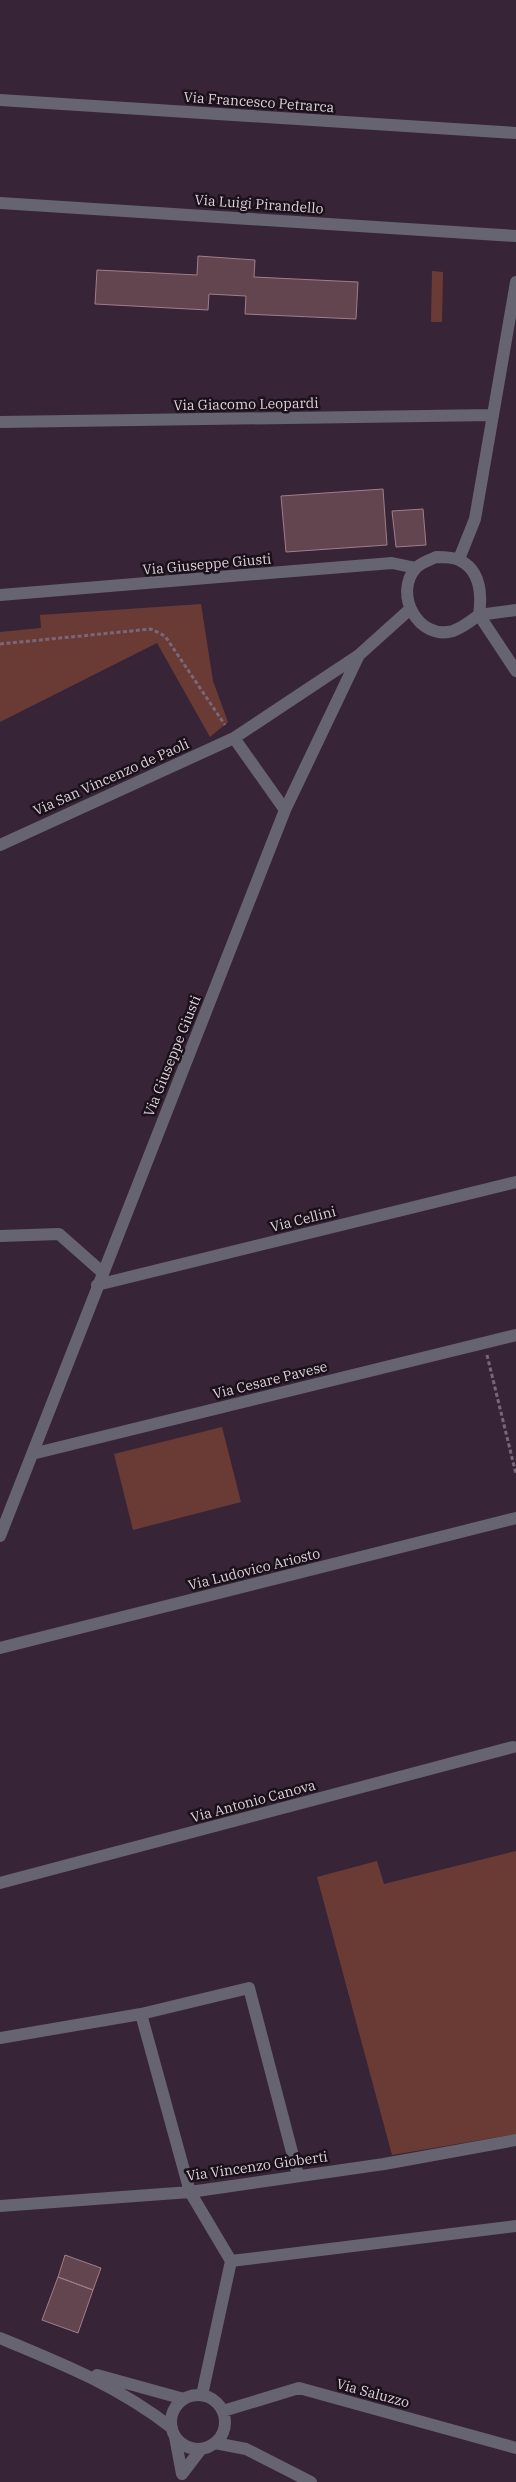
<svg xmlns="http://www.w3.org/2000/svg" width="516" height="2482" viewBox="0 0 516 2482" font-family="'IBM Plex Serif',serif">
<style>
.green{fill:#6a3b35}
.building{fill:#63454f;stroke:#a07e89}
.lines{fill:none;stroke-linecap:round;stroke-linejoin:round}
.path{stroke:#796778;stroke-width:3;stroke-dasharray:4 2.5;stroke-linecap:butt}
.minor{stroke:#666470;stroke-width:12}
.labels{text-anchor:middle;stroke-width:5;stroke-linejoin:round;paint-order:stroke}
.street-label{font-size:14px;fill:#ded1dd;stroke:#1a111a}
</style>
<rect width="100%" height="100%" fill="#382437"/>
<path class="green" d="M432 271 443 272 442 322H431Z
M201 604 213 681 228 722 210 737 157 643 0 722V632L41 628 40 615Z
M222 1427 241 1502 133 1530 114 1454Z
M516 1851V2134L392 2155 317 1877 377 1861 384 1884Z"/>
<path class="building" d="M198 256 255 260 254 277 358 282 356 319 245 314 246 296 209 294 208 310 95 304 97 270 197 275Z
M383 489 387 545 286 552 281 496Z
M423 509 426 545 396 547 392 511Z
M65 2255 101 2268 93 2290 58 2277Z
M58 2277 93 2290 78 2333 42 2320Z"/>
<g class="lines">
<path class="path" d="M0 644 151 629 165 636 225 725
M487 1355 516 1474"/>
<path class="minor" d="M0 100 516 133
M0 203 516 236
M0 422 493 415
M436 557C443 557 453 557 459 560 481 570 482 594 479 615 471 621 462 628 453 631 418 641 393 593 416 568 420 563 430 560 436 557Z
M459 559 475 519 516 282
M0 595 392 563 416 568
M479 615 516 671
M479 615 516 610
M234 738 285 810
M0 845 234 738 359 655
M0 1236 59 1234 102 1272
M97 1285 516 1182
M32 1454 516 1335
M0 1536 285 810 359 655 409 610
M0 1648 516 1518
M0 1883 513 1747
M141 2014 190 2192 231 2261 202 2395
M0 2038 141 2014 249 1988 298 2175
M0 2206 190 2192 384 2164 516 2140
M231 2261 516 2226
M0 2338C63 2364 118 2386 172 2428
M97 2375 184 2399
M171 2422a27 27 0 1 1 54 0a27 27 0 1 1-54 0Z
M223 2411 299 2388 516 2448
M175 2437 182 2474 201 2449
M215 2443 246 2449 311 2482"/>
</g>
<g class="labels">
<g class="street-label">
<text transform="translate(259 102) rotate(4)" y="5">Via Francesco Petrarca</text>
<text transform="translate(259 204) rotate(4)" y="5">Via Luigi Pirandello</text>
<text transform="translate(246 404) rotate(-1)" y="5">Via Giacomo Leopardi</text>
<text transform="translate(207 564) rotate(-5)" y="5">Via Giuseppe Giusti</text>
<text transform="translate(111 777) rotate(-24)" y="5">Via San Vincenzo de Paoli</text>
<text transform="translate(172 1056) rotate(-68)" y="5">Via Giuseppe Giusti</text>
<text transform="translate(303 1219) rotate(-14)" y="5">Via Cellini</text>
<text transform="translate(270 1380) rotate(-14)" y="5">Via Cesare Pavese</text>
<text transform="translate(254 1569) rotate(-14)" y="5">Via Ludovico Ariosto</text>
<text transform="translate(253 1801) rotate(-15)" y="5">Via Antonio Canova</text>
<text transform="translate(257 2166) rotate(-8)" y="5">Via Vincenzo Gioberti</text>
<text transform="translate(373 2393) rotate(15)" y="5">Via Saluzzo</text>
</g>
</g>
</svg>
